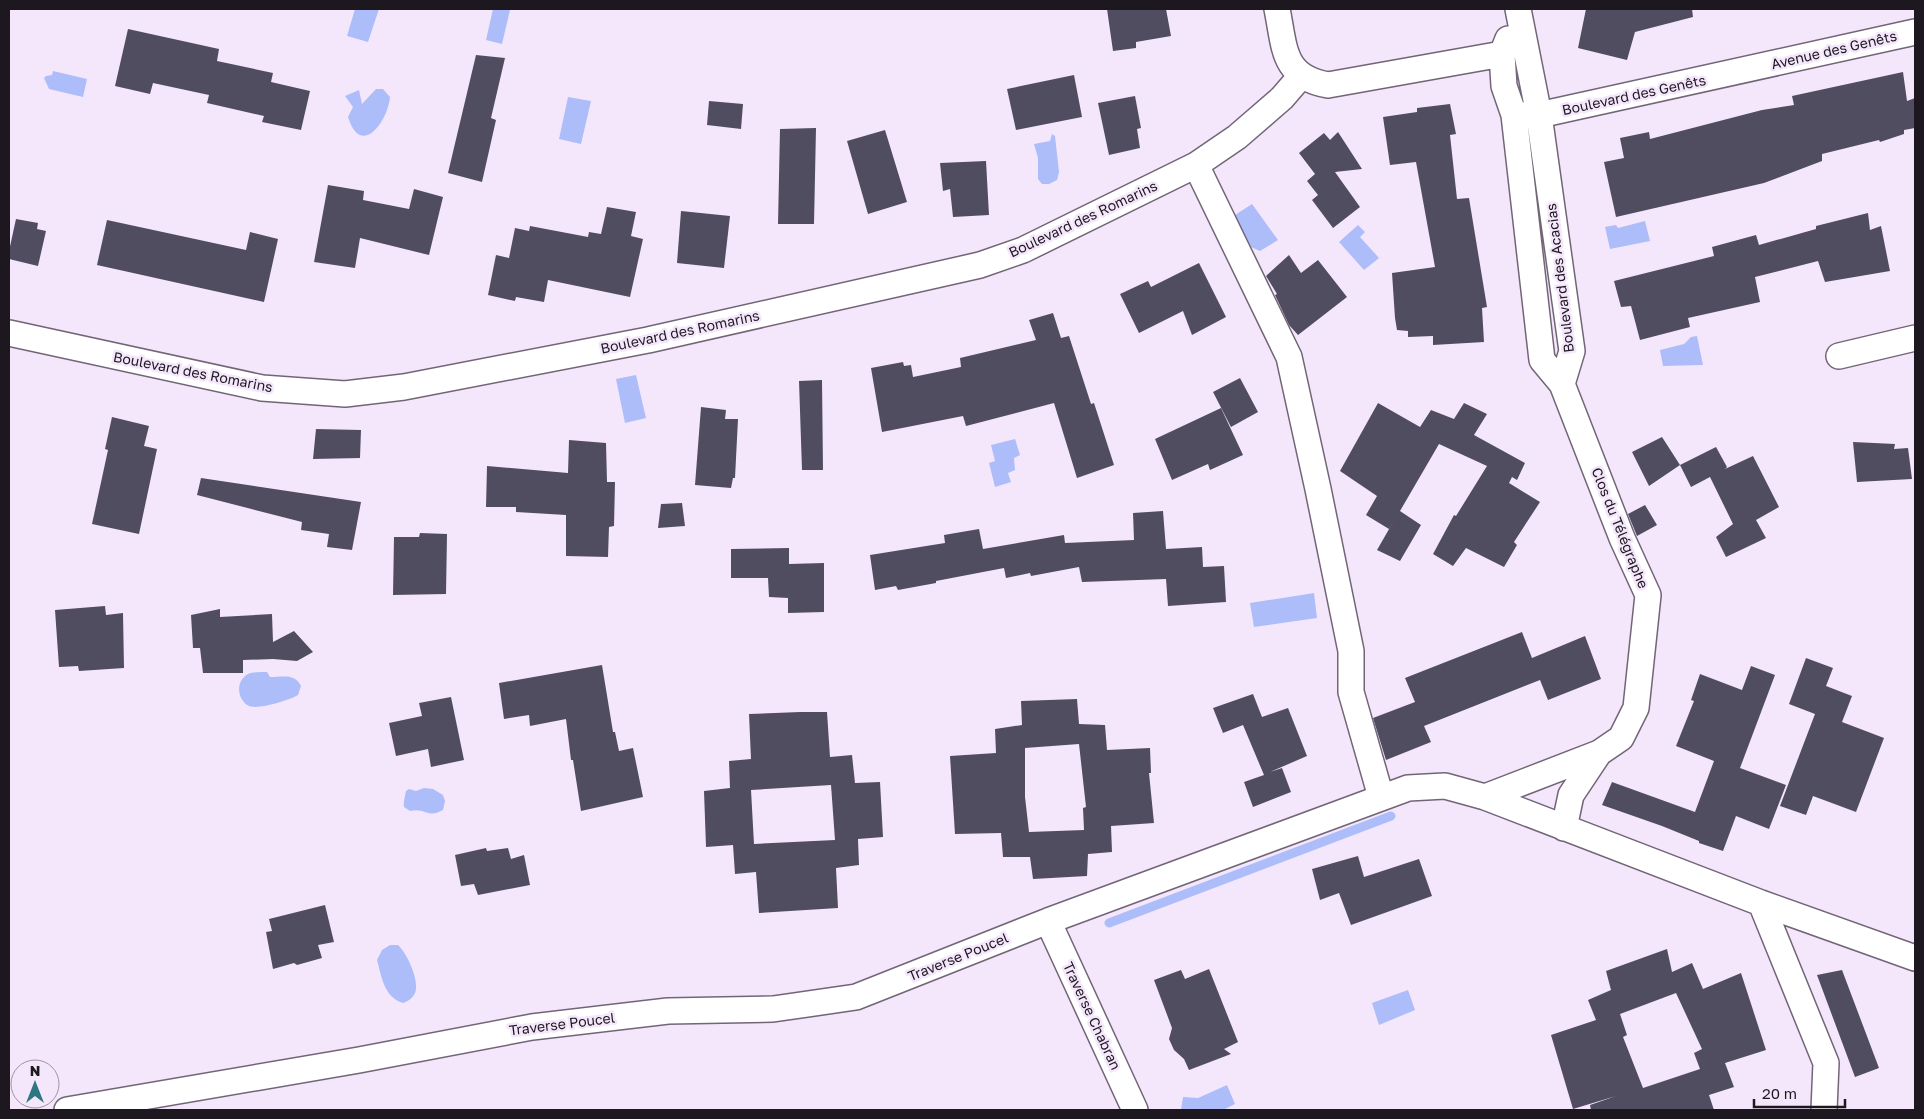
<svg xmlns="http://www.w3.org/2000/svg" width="1924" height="1119" viewBox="0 0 1924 1119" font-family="'Golos Text',sans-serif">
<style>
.water{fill:#adbdf9}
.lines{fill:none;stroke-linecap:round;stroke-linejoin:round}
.stream{stroke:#adbdf9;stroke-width:9}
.building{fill:#514d60;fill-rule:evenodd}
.minor-casing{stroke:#726577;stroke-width:28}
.minor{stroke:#fff;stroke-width:25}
.labels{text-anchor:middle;stroke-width:5;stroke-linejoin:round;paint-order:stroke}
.street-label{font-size:14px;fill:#1d181f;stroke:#f5e7fb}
</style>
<rect width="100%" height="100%" fill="#f5e7fb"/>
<path class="water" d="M355 9H379L368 42 347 36Z
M493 9 510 10 502 44 486 40Z
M53 71 87 79 83 97 49 89 44 78 46 76 52 75Z
M376 89H383L390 97C388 121 361 159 348 117L353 107 345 96 359 90 362 104Z
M568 97 591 101 581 144 559 139Z
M1052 134 1055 136 1059 172 1057 180 1049 184H1042L1038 179V158L1034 144 1050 141Z
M1252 204 1278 240 1260 251 1251 247 1235 215Z
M1645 221 1650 241 1610 249 1605 227 1616 225 1618 228Z
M1358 225 1365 232 1360 237 1379 258 1364 270 1339 242Z
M1697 336 1703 365 1663 366 1660 350 1684 344 1691 337Z
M636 375 646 418 625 423 616 379Z
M1015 439 1020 455 1014 458 1015 470 1008 473 1011 482 995 487 989 463 995 461 991 445Z
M1314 593 1317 618 1254 627 1250 603Z
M267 672 270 677C283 677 295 673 301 686L298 695C290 700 258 710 249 706 237 700 235 681 248 674 253 672 261 672 267 672Z
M424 788 433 789 443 795 445 801 443 810C427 819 426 807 410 811L404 807C403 803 405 796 406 791L409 789 416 791Z
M390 945H398C407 953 420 981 415 993 412 999 408 1001 403 1003 384 997 382 978 377 960L382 950Z
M1408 990 1415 1010 1379 1025 1372 1003Z
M1227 1085 1235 1104 1223 1110H1181L1183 1097 1198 1098Z"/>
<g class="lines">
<path class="stream" d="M1109 923 1391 816"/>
</g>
<path class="building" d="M1107 9H1166L1171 36 1136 42V48L1113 51Z
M1586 9H1692L1693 17 1635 32 1627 60 1578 48Z
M128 29 219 49 217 61 273 73 271 82 310 91 301 130 262 122 264 116 207 103 209 95 153 83 150 94 115 86Z
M476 55 505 58 491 118 496 120 482 182 448 173Z
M1903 72 1907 101 1915 98V128L1904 130V134L1880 142 1879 140 1822 154V161L1764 183 1616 217 1604 162 1624 158 1620 138 1649 132 1650 139 1762 110 1794 105 1792 96Z
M1074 75 1082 117 1016 130 1007 89Z
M1135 96 1141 128 1137 129 1140 148 1109 155 1098 103Z
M709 101 743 104 741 129 707 125Z
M1450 104 1456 134 1450 135 1457 199 1469 198 1487 307 1482 308 1484 342 1433 345V336L1408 337V331L1397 330 1395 318 1392 273 1435 267 1416 162 1390 165 1383 117 1417 112V108Z
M816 128 814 224H778L780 129Z
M885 130 907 202 868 214 847 141Z
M1338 132 1362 169 1335 172 1360 207 1333 228 1312 200 1318 195 1307 181 1315 174 1299 153 1324 133 1330 140Z
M986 161 989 215 953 217 950 189 943 191 940 163Z
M328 185 364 191 363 200 409 209 414 189 443 197 429 255 360 238 355 268 314 262Z
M607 207 636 212 631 236 643 239 630 297 548 280 544 302 516 297 515 301 488 295 496 255 509 258 515 228 529 231 530 226 588 237 589 232 601 234Z
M681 211 730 216 724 268 677 263Z
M1868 213 1870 230 1881 226 1890 271 1825 282 1818 261 1755 277 1760 302 1688 318 1690 327 1640 340 1631 306 1621 307 1614 281 1714 256 1712 247 1756 235 1759 245 1816 229V226Z
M16 219 38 223 37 229 46 231 38 266 9 259V251Z
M107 220 246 250 250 232 278 239 264 302 97 265Z
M1289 255 1301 273 1318 260 1347 297 1298 335 1289 325 1275 295 1277 294 1266 276Z
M1199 263 1226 317 1192 335 1183 311 1139 333 1120 294 1148 281 1151 287Z
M1053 313 1061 338 1069 336 1091 404 1094 403 1114 465 1077 478 1054 403 966 426 963 416 882 432 871 368 903 362 904 366 911 365 913 377 961 367 960 358 1036 340 1029 320Z
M1240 378 1258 412 1231 427 1213 392Z
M822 380 823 470H802L799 381Z
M1378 403 1420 427 1431 410 1454 419 1464 403 1487 414 1474 435 1525 463 1517 480 1512 477 1509 483 1540 502 1514 542 1517 545 1504 567 1466 548 1453 566 1433 554 1454 515 1456 516 1487 466 1439 444 1400 511 1421 525 1400 561 1377 550 1396 517 1389 529 1366 515 1377 496 1340 471Z
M701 407 726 410 725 419H738L735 478H733L731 488 695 485Z
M1221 408 1243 455 1210 470 1208 464 1172 480 1155 439Z
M112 417 149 426 144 446 157 449 139 534 92 524 108 450 105 449Z
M316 429 361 430 360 458 313 459Z
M1662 437 1680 465 1649 486 1632 452Z
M569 440 606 443 607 482H615L614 526 609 527 608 557 566 556V515L516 512V507H486L487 466 568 473Z
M1853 442 1895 444 1894 449 1908 448 1912 479 1857 482Z
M1716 447 1727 467 1725 469 1753 456 1779 507 1756 520 1766 538 1726 557 1716 537 1733 524 1710 477 1691 487 1680 465Z
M201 478 361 502 352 550 327 547 329 534 301 530 302 522 197 495Z
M682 503 685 526 658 528 661 504Z
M1645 505 1657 525 1637 536 1628 514Z
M1163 511 1166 549 1202 547 1203 567 1224 566 1226 602 1168 606 1166 579 1082 582 1079 567 1031 576 1030 573 1006 578 1004 568 936 581V583L898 590 896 586 875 590 870 555 945 543 944 535 979 529 983 549 1064 535 1065 543 1134 540 1133 513Z
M420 533 447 534 446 594 393 595 394 537H419Z
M789 548V564L824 563V612L788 613V598L769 597 768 578H731V549Z
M105 606 106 615 123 613 124 668 79 671 78 666 59 667 55 610Z
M220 609V617L272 614 273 642 294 631 313 652 297 661 273 659 243 660V673H203L200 648H193L191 615Z
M1522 632 1532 658 1585 636 1601 679 1548 700 1540 680 1424 726 1431 742 1386 760 1373 718 1415 702 1405 678Z
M1806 658 1833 668 1826 686 1852 696 1842 722 1884 738 1856 812 1813 796 1806 815 1780 806 1815 714 1789 704Z
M602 665 613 732H615L619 751 633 748 643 797 581 811 573 760H571L566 719 530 726 529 715 504 719 499 683Z
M1751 666 1775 675 1740 768 1786 785 1769 829 1736 816 1723 851 1699 843V841L1662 826 1602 805 1612 782 1695 812 1714 761 1676 746 1694 701 1691 700 1700 674 1742 690Z
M1253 694 1262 717 1288 708 1307 756 1270 772 1282 768 1291 792 1253 807 1244 782 1264 775 1243 725 1223 733 1213 708Z
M451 697 464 760 431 767 428 749 396 756 389 723 422 716 419 703Z
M1077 699 1079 724 1105 725 1107 750 1150 748 1151 773H1149L1154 823 1111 826 1112 852 1088 854 1087 876 1033 879 1030 857H1003L1001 833 955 834 950 756 996 753 995 729 1022 725 1021 701ZM1079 744 1086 807 1083 808 1084 830 1029 832 1025 797V748Z
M800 712H827L830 757 852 755 855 783 880 782 883 837 858 839 859 865 836 868 838 908 759 913 756 872 735 874 733 845 706 847 704 791 730 788 729 761 751 759 749 714ZM831 785 835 840 754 844 751 790Z
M486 848 487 851 508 848 511 859 524 855 530 885 478 895 474 884 461 886 455 855Z
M1358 856 1364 877 1419 859 1432 896 1351 925 1339 893 1320 900 1312 869Z
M325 905 334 942 318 945 322 958 297 965 294 963 273 969 266 932 272 931 269 919Z
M1667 949 1672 972 1692 963 1703 989 1741 973 1766 1050 1725 1063 1734 1087 1709 1095 1714 1110H1591L1590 1105 1616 1096 1573 1109 1551 1035 1596 1020 1588 1000 1611 990 1606 971ZM1676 993 1702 1049 1694 1053 1700 1069 1643 1088 1623 1037 1627 1035 1620 1014Z
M1209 969 1238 1042 1224 1049 1231 1054 1189 1070 1184 1059 1174 1050 1169 1039 1172 1028 1154 980 1181 970 1185 979Z
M1842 970 1879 1068 1855 1077 1817 975Z"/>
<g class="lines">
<defs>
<path id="minor" d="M1277 9C1285 48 1282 77 1328 85L1502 54 1508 39
M1502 54 1504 86 1514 115 1542 360 1562 384 1572 351 1539 115 1518 9
M1522 115H1539L1915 32
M1196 165 1289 357 1318 489 1351 651V692L1381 797
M9 333 262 388 345 394 404 387 648 340 980 265 1023 250 1196 165 1237 137 1282 98 1301 76
M1839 356 1915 338
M1485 797 1599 753 1621 738 1636 708 1648 595 1622 538 1562 384
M1564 828 1571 795 1599 753
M1761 903 1826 1063 1824 1110
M1048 921 1135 1110
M67 1110 359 1060 532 1027 668 1011 773 1009 856 997 1048 921 1408 788 1445 786 1485 797 1761 903 1915 958"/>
</defs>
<use href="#minor" class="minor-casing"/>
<use href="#minor" class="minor"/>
</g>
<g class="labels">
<g class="street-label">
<text transform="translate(1834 50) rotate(-13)" y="5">Avenue des Genêts</text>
<text transform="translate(1634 95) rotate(-12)" y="5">Boulevard des Genêts</text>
<text transform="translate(1083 219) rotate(-25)" y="5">Boulevard des Romarins</text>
<text transform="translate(1560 278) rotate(-97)" y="5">Boulevard des Acacias</text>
<text transform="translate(680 332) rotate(-12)" y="5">Boulevard des Romarins</text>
<text transform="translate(193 372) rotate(11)" y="5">Boulevard des Romarins</text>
<text transform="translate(1620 528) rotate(68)" y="5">Clos du Télégraphe</text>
<text transform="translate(958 957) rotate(-22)" y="5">Traverse Poucel</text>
<text transform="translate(1092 1016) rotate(65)" y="5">Traverse Chabran</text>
<text transform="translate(562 1024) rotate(-7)" y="5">Traverse Poucel</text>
</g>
</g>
<rect width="1924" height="1119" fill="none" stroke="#1d181f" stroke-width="20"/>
<g transform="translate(35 1084)"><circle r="24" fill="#f5e7fb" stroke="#9f94a3"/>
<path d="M0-4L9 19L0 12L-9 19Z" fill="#2f7780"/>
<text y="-8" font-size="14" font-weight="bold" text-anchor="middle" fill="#1d181f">N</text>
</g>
<path d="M1754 1099v8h91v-8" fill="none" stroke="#1d181f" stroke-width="2.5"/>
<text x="1762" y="1099" font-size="15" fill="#1d181f" stroke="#f5e7fb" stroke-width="4" paint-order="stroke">20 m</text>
</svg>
